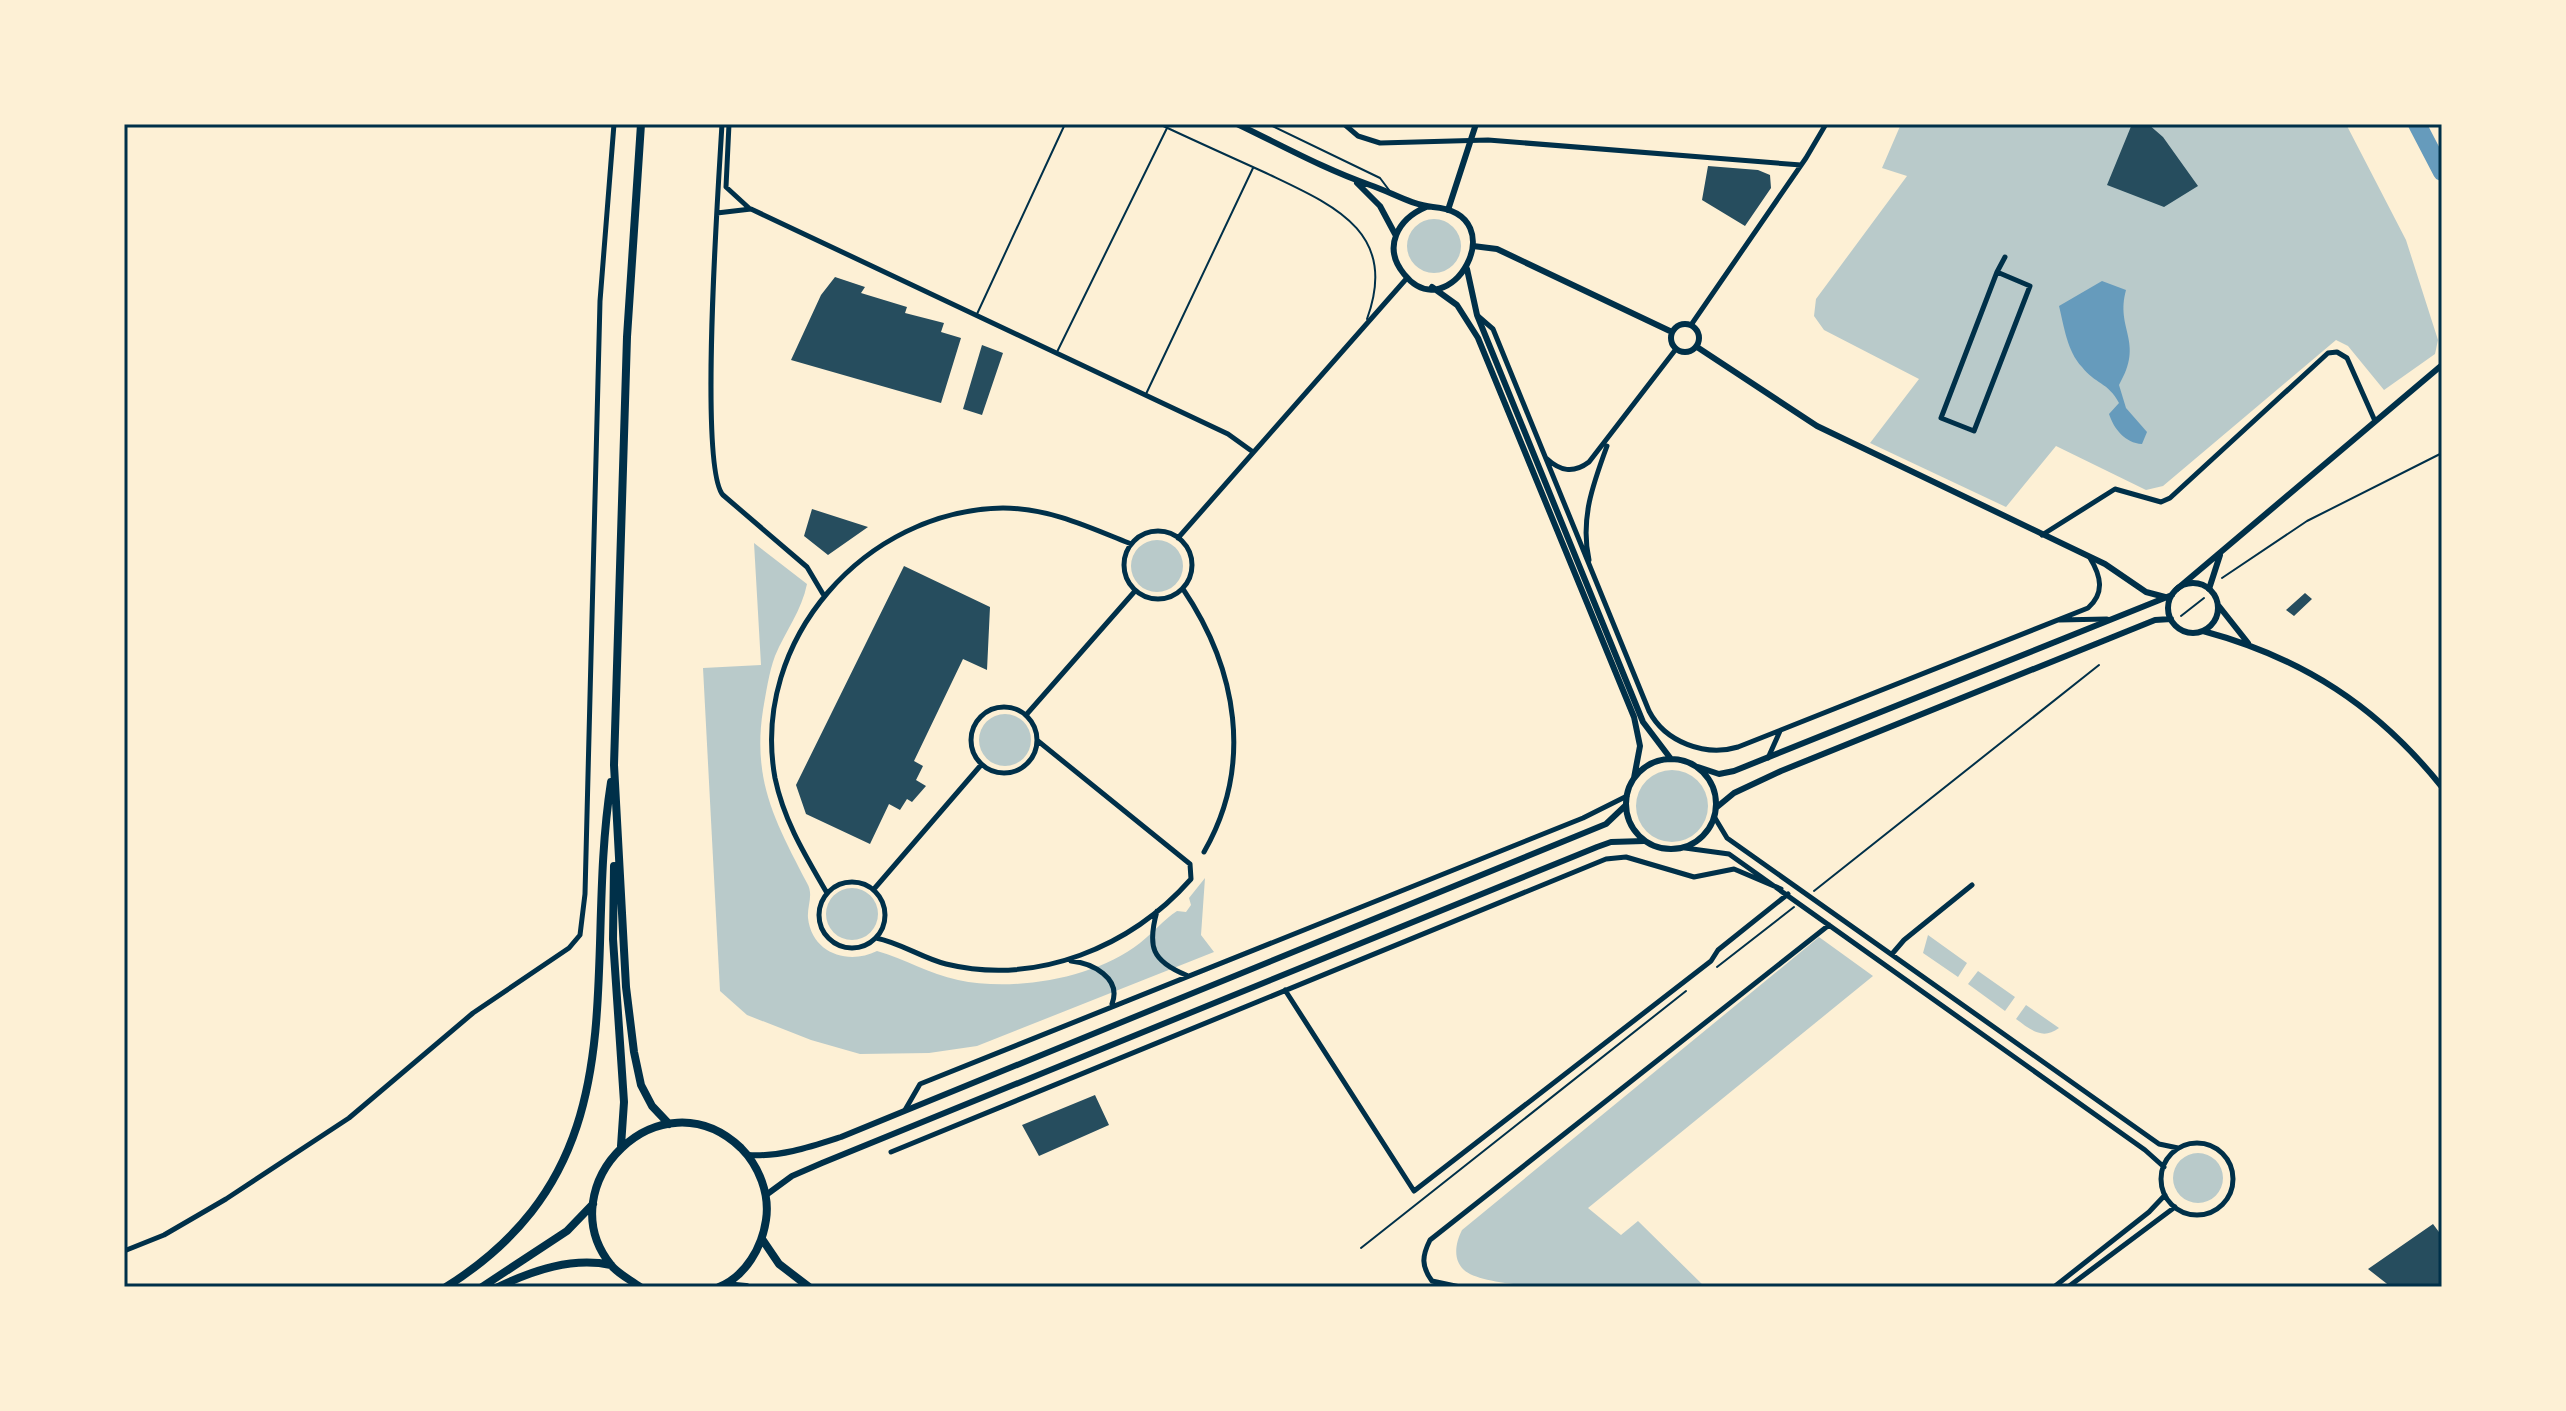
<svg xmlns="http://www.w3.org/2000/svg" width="2566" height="1411" viewBox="0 0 2566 1411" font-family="Spectral,serif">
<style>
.green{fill:#b9caca}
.water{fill:#669bbc}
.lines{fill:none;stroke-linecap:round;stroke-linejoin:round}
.river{stroke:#669bbc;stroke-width:18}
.building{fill:#264d5e}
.path{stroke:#003049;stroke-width:2}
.service{stroke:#003049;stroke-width:2}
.minor{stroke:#003049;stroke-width:5}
.tertiary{stroke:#003049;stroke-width:6}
.secondary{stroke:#003049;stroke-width:6}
.trunk{stroke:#003049;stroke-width:8}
.neatline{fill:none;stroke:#003049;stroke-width:3}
</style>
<rect width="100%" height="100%" fill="#fdf0d5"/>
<path class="green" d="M1901 124H2346L2406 240 2438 340 2435 354 2384 390 2348 346 2336 340 2163 486 2146 490 2056 446 2006 507 1870 443 1919 379 1824 330 1814 316 1816 299 1907 176 1882 168Z
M1407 246a27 27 0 1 1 54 0a27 27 0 1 1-54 0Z
M1131 566a26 26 0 1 1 52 0a26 26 0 1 1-52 0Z
M754 543 807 584C802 610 785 632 775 656 769 672 766 693 763 710 752 781 776 823 807 883 814 895 807 905 808 918 812 954 849 965 877 951 905 959 929 974 958 980 1013 992 1094 979 1140 943 1153 933 1163 920 1177 911L1186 912 1191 905 1189 898 1205 878 1201 935 1214 952 977 1046 929 1053 860 1054 811 1040 747 1015 720 991 703 668 761 665Z
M979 740a26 26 0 1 1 52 0a26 26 0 1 1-52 0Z
M1636 806a36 36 0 1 1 72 0a36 36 0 1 1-72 0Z
M826 914a26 26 0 1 1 52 0a26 26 0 1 1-52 0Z
M1928 935 1967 963 1958 977 1923 953Z
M1819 937 1873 976 1588 1208 1621 1235 1638 1221 1705 1287C1661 1287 1491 1295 1464 1270 1452 1259 1456 1242 1462 1230Z
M1978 971 2015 997 2005 1011 1968 984Z
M2026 1005 2059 1028C2042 1041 2030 1029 2016 1019Z
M2173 1178a25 25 0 1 1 50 0a25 25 0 1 1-50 0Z"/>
<path class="water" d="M2102 281 2126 290C2115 330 2145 341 2119 385L2126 408 2147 432 2142 444C2125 443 2114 429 2109 414L2119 403C2108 382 2095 384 2082 367 2067 351 2064 326 2059 306Z"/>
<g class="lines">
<path class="river" d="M2417 124 2442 172"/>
</g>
<path class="building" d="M2132 124H2148L2163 137 2198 186 2164 207 2107 185Z
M1708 166 1758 170 1770 175 1771 188 1745 226 1702 200Z
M835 277 865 287 861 293 907 307 905 313 944 323 941 332 961 338 941 403 791 360 821 295Z
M982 345 1003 353 982 415 963 409Z
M812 509 868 527 828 555 804 536Z
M904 566 990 607 987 670 963 659 914 761 923 766 916 780 926 786 912 802 907 799 900 810 889 804 870 844 806 814 796 785Z
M2305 593 2312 599 2294 616 2286 610Z
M1095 1095 1109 1125 1039 1156 1022 1125Z
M2433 1224 2442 1236V1287H2391L2368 1269Z"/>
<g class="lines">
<path class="path" d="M2222 578 2307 521 2442 453
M2181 616 2204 598
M1814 891 2099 665
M1717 967 1794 907
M1361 1248 1686 991"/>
<path class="service" d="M1159 124C1195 141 1231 157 1266 173 1333 205 1399 231 1367 319
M1268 124 1380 178 1389 190
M977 314 1065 124
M1057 352 1167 128
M1146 394 1253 168"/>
<path class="minor" d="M722 124C719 178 698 467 723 495L807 567 823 594
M729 124 726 187 750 209
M1344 124 1358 136 1380 143 1488 140 1801 165
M717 213 751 209 1228 434 1253 452
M1997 272 2030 286 1974 431 1941 418 1997 272 2005 257
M1478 316 1493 329 1649 711C1665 742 1705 757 1738 747L2088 608C2105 593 2101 576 2090 558
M1691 325 1806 158 1826 124
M1546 458C1560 471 1573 474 1589 462L1676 349
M1124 565a34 34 0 1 1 68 0a34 34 0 1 1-68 0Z
M2042 535 2115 489 2161 502 2170 498 2328 353 2337 352 2347 358 2375 421
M1178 538 1407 278
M1589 560C1580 519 1593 484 1607 446
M1183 589C1237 669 1254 765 1204 852
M2059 620 2107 619
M971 740a33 33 0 1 1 66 0a33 33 0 1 1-66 0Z
M1026 715 1135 591
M1768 758 1780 731
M1715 818 1727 838 2159 1144 2178 1148
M1685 848 1729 854 2145 1150 2164 1167
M819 915a33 33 0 1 1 66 0a33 33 0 1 1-66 0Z
M874 889 981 765
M827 893C805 855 784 821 775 778 750 640 866 510 1003 508 1049 508 1089 527 1131 544
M1157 911C1147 947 1152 961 1186 975
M876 938C901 943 922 958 946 964 1037 986 1131 947 1191 879L1190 864 1038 741
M1892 954 1904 940 1972 885
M1071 961C1092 963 1122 978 1112 1004
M1285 990 1414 1191 1711 961 1718 950 1788 894
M905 1110 920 1084 1583 818 1627 796
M2161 1179a36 36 0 1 1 72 0a36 36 0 1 1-72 0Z
M891 1152 1606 859 1626 857 1694 877 1734 869 1781 889
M124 1251 164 1235 226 1199 349 1118 473 1013 569 948 580 935 585 894 600 301 614 124
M1460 1287 1432 1281C1421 1266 1422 1256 1430 1240L1829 925
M2054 1287 2149 1212 2165 1195
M2068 1287 2175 1207"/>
<path class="tertiary" d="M1448 210 1476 124
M1473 246 1497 249 1672 332
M1671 338a14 14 0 1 1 28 0a14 14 0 1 1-28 0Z
M1697 347 1817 426 2105 564 2146 592 2165 597
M2177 589 2442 365
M2209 589 2220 555"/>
<path class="secondary" d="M1237 124C1281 145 1324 169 1370 185 1391 192 1411 205 1433 207 1517 214 1449 331 1404 274 1382 247 1398 219 1426 207
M1357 183 1380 206 1395 234
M1467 269 1477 315 1643 722 1671 759
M1432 287 1457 305 1478 338 1634 717 1640 746 1634 778
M2168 608a25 25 0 1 1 50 0a25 25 0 1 1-50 0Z
M2218 605 2248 643
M2203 631C2303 658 2377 706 2442 787
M1626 804a45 45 0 1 1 90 0a45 45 0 1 1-90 0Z
M1698 767 1719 774 1734 771 2172 595
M1717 807 1734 793 1781 771 2155 620 2171 619
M748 1155C781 1157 810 1147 841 1137L1606 824 1626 805
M766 1195 792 1176 822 1163 1597 847 1611 842 1644 841"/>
<path class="trunk" d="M641 124 627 337 614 765 626 987 634 1052 641 1085 652 1106 669 1124
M614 866 613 939 624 1102 621 1146
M762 1239 779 1264 809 1287
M725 1285 746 1287
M446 1287C645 1162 581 975 611 782
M482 1287 567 1231 593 1204
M498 1287C534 1270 572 1257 611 1265
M640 1287C631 1280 618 1274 611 1265 547 1186 660 1071 741 1148 759 1166 770 1194 766 1220 762 1247 746 1276 719 1287"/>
</g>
<rect width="2566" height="1411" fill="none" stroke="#fdf0d5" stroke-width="252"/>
<rect x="126" y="126" width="2314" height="1159" class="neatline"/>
</svg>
